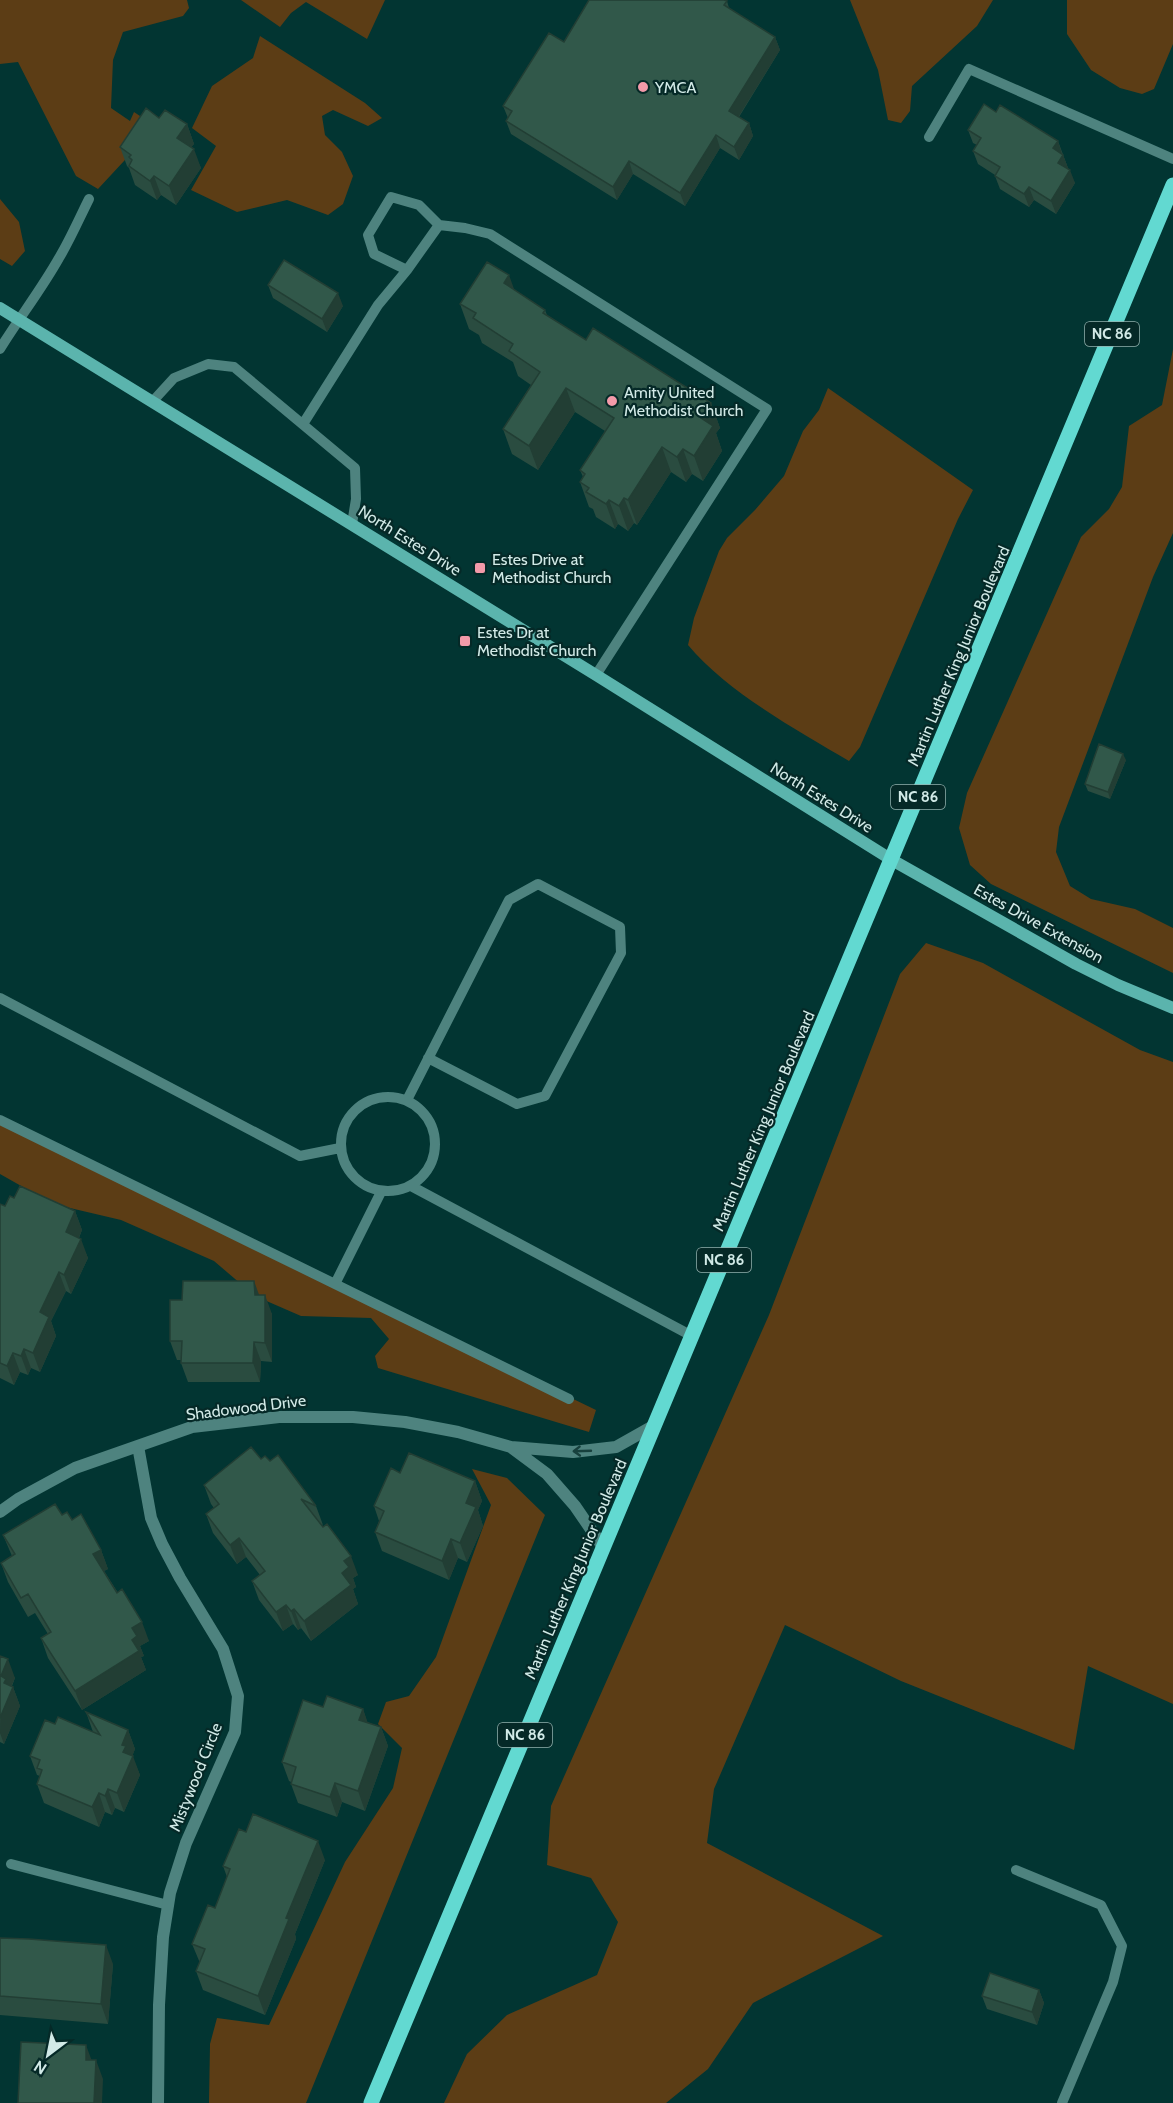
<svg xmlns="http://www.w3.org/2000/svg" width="1173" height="2103" viewBox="0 0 1173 2103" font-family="Cabin,sans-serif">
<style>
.green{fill:#5c3d15}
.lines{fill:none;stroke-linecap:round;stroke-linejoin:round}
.service{stroke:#4e837f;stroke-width:10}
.minor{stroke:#4e837f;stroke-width:12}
.secondary{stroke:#5bb4ad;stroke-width:12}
.primary{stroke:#62d9d1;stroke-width:15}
.wall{fill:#2a4c40}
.shaded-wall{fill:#223e34}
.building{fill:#31584a;stroke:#223e34;stroke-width:1.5}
.oneway{stroke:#17403d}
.poi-dot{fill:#f39aa9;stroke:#052927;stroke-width:2}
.labels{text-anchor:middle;stroke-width:4.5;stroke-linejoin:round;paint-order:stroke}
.shield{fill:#052927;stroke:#94b0ad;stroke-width:1.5}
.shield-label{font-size:15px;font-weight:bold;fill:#d2eae7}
.poi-label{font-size:16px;fill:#d2eae7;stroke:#052927;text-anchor:start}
.street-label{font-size:16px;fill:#d2eae7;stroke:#052927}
</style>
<rect width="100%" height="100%" fill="#023532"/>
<path class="green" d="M0 0H187L189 8 183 16 123 32 113 60 111 108 130 121 134 112 140 116 137 147 98 189 76 176 18 62 0 64Z
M241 0H385L367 39 306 2 291 13 280 27Z
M850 0H993L977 26 912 86 910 111 901 123 888 120 878 70Z
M1067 0H1173V44L1154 89 1142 94 1120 88 1091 70 1067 34Z
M260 36 365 103 382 118 368 126 333 110 322 116 325 135 342 152 353 176 343 204 328 215 287 200 237 212 191 190 216 146 192 128 212 86 253 58Z
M0 199 19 222 25 251 12 266 0 259Z
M1173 349V533L1153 577 1059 827 1056 852 1070 886 1091 899 1135 909 1173 928V973L991 884 970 865 959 828 967 793 1081 537 1109 509 1122 487 1129 426 1162 405Z
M828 388 973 490 958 519 860 747 849 761C797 730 727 692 688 645L694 618 719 551 727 538 755 510 784 476 803 431 819 410Z
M926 943 983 963 1140 1050 1173 1062V1704L1088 1666 1074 1750 901 1681 785 1625 714 1789 707 1843 883 1936 753 2003 708 2069 666 2103H444L467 2054 507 2015 597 1975 618 1922 591 1878 547 1865 551 1806 769 1315 900 974Z
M0 1122 596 1410 589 1432 378 1368 375 1356 389 1339 371 1318 301 1316 255 1296 214 1261 121 1220 53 1204 0 1174Z
M472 1469 507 1478 545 1515 306 2103H209L210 2044 217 2018 269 2025 345 1862 393 1788 402 1748 378 1724 386 1702 409 1696 436 1657 491 1505Z"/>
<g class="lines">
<path class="service" d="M929 137 969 69 1173 159
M439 225 407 270 374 254 368 235 391 197 419 205 439 225 465 228 490 234 767 409 596 675
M0 349C19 318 41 290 59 258 70 240 79 219 89 199
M153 401 174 378 208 364 234 367 355 468 356 499 352 524
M303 424 378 305 407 270
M0 998 300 1156 340 1148
M341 1144a47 47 0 1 1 94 0a47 47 0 1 1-94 0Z
M407 1100 509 900 538 884 620 927 621 953 545 1096 517 1104 428 1058
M0 1120 335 1284 381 1192
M411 1186 692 1336
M335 1284 569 1399
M11 1864 168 1905
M1016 1870 1101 1905 1122 1946 1113 1982 1062 2103"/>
<path class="minor" d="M138 1446 151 1518 162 1544 180 1578 223 1649 238 1696 235 1732 186 1843 170 1893 163 1937 159 2005 158 2103
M512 1448 547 1474 575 1506 603 1547
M0 1512 18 1499 75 1468 192 1427 279 1417H353L405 1422 458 1432 511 1447 573 1452 616 1447 655 1425"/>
<path class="secondary" d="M0 308 596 675 892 860 1076 964 1118 985 1173 1008"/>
<path class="primary" d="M371 2103 1173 185"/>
</g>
<path class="wall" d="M727 1 729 8 775 37 780 50 739 117 749 123 753 136 739 160 720 148 685 206 633 174 617 200 511 134 506 121 508 118 503 106 564 42Z
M996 112 1058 141 1068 168H1067L1075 183 1056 214 1034 200 1029 207 1000 189 995 176V175L978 164 973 151 977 145 973 143 968 130Z
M159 118 187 124 194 144 191 147 201 168 176 205 161 195 157 200 135 185 129 168 127 166 120 147Z
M268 285 343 306 327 332 273 298Z
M514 290 545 310 547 315 586 340 711 403 720 428 716 433 722 451 703 481 692 474 686 482 671 472 637 525 634 523 628 531 618 524 615 529 596 517 593 509 589 507 580 482 583 477 580 470 605 431 575 412 538 470 512 454 503 429 531 385 518 376 513 362 482 343 479 335 469 329 460 304Z
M1126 760 1110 799 1088 791 1085 784Z
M14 1198 75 1211 82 1230 79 1238 88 1258 71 1294 66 1291 51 1321 56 1336 40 1372 31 1368 28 1375 20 1372 14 1385 0 1378V1204L5 1206Z
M259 1295 272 1314V1362L261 1361 260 1382H188L181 1363V1360H177L170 1341 182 1300Z
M261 1459 270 1461 316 1506 323 1525 321 1524 358 1575 353 1578 356 1587 353 1589 358 1604 311 1641 301 1628 298 1630 293 1624 283 1631 259 1600 252 1581 260 1575 246 1557 237 1564 213 1533 206 1514 214 1508 211 1504 204 1485Z
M400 1473 475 1481 482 1501 478 1510 483 1526 467 1562 458 1558 449 1580 382 1551 375 1532 379 1521 374 1506Z
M62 1515 72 1520 101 1550 108 1569 104 1571 149 1641 140 1646 144 1656 141 1657 146 1670 82 1710 48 1658 41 1638 48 1634 35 1613 28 1617 8 1582 1 1563 12 1556 3 1535Z
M0 1656 15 1678 12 1686 13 1687 20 1706 4 1744 0 1742Z
M323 1707 363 1709 367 1722 381 1727 388 1746 365 1811 342 1802 337 1817 298 1803 291 1784V1782L289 1781 282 1762Z
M86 1712 128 1730 135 1749 132 1756 140 1775 124 1812 115 1808 112 1815 105 1812 99 1827 44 1803 37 1784 40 1776 37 1775 30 1756 55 1724 93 1732Z
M325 1860 295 1934 296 1939 265 2015 203 1990 196 1971 200 1963 192 1944 215 1908 227 1877 223 1866Z
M0 1938 113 1964 108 2024 0 2015V2034Z
M1039 1990 1044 2003 1037 2025 987 2009 982 1996Z"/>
<path class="shaded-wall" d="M775 37 780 50 734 124 729 111Z
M749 123 753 136 739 160 734 147Z
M187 124 194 144 184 157 177 138Z
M716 135 720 148 685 206 680 193Z
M1058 141 1062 154 1053 148Z
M194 149 201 168 176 205 169 186Z
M1063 155 1068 168 1062 176 1058 163Z
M629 161 633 174 617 200 613 187Z
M1070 170 1075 183 1056 214 1051 201Z
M154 176 161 195 157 200 150 181Z
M1029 187 1034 200 1029 207 1024 194Z
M509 275 518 300 504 283Z
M338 293 343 306 327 332 322 319Z
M566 388 575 412 538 470 529 446Z
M711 403 720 428 716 433 722 451 703 481 694 456 701 418Z
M662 447 671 472 637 525 628 500Z
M683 449 692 474 686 482 677 457Z
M624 498 634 523 628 531 619 506Z
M609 500 618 524 615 529 606 504Z
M1123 754 1126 760 1110 799 1108 792Z
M75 1211 82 1230 73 1251 66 1232Z
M81 1239 88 1258 71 1294 64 1275Z
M59 1272 66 1291 51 1321 56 1336 40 1372 33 1353 40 1312Z
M254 1281 261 1300 255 1295Z
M265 1295 272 1314V1362L265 1343Z
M254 1342 261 1361 260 1382 253 1363Z
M24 1349 31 1368 28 1375 21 1356Z
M13 1353 20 1372 14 1385 7 1366Z
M475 1481 482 1501 478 1510 483 1526 467 1562 460 1543 466 1503Z
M239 1538 246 1557 237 1564 230 1545Z
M451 1539 458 1558 449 1580 442 1561Z
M101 1550 108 1569 100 1573 93 1554Z
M351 1556 358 1575 353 1578 356 1587 353 1589 358 1604 311 1641 304 1621 344 1561Z
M286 1605 293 1624 283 1631 276 1612Z
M294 1609 301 1628 298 1630 291 1611Z
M142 1622 149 1641 140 1646 144 1656 141 1657 146 1670 82 1710 75 1691 132 1640V1628Z
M8 1659 15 1678 10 1689 13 1687 20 1706 4 1744 0 1733 1 1676Z
M363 1709 370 1729 359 1720Z
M381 1727 388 1746 365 1811 358 1791Z
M128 1730 135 1749 131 1760 133 1756 140 1775 124 1812 117 1793 123 1752 122 1745Z
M335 1783 342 1802 337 1817 330 1797Z
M108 1789 115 1808 112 1815 105 1796Z
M99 1793 105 1812 99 1827 92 1807Z
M318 1841 325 1860 295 1934 296 1939 265 2015 258 1996 286 1918Z
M106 1945 113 1964 108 2024 101 2004Z
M1039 1990 1044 2003 1037 2025 1032 2012Z
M86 2045 93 2064 86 2060Z
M96 2060 103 2079 102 2103H94Z"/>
<path class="building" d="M589 0H724L727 1 724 5 775 37 729 111 749 123 734 147 716 135 680 193 629 161 613 187 506 121 512 111 503 106 549 33 564 42Z
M984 104 996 112 1000 105 1058 141 1053 148 1063 155 1058 163 1070 170 1051 201 1029 187 1024 194 995 176 1000 167 973 151 981 138 968 130Z
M146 108 159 118 165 110 187 124 177 138 194 149 169 186 154 176 150 181 129 166 132 160 129 157 131 155 120 147Z
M284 260 338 293 322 319 268 285Z
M487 262 509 275 504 283 545 310 543 313 586 340 593 328 711 403 701 418 713 426 694 456 683 449 677 457 662 447 628 500 624 498 619 506 609 500 606 504 586 492 589 488 580 482 585 474 580 470 614 418 566 388 529 446 503 429 540 372 509 351 513 344 473 318 476 313 460 304Z
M1099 744 1123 754 1108 792 1085 784Z
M20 1186 75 1211 66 1232 81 1239 64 1275 59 1272 40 1312 49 1317 33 1353 24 1349 21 1356 13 1353 7 1366 0 1363V1204L5 1206 10 1196 14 1198Z
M183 1281H254L255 1295H265V1343L254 1342 253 1363H181L182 1341H170V1300H182Z
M251 1447 261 1459 265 1456 270 1461 278 1455 316 1506 301 1499 323 1527 327 1524 351 1556 344 1561 349 1567 342 1573 351 1585 304 1621 294 1609 291 1611 286 1605 276 1612 252 1581 265 1571 239 1538 230 1545 206 1514 219 1504 204 1485Z
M409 1453 475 1481 466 1503 476 1507 460 1543 451 1539 442 1561 375 1532 384 1511 374 1506 391 1468 400 1473Z
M55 1504 62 1515 67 1512 72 1520 81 1514 101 1550 93 1554 117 1593 122 1589 142 1622 132 1628 137 1636 132 1640 139 1651 75 1691 41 1638 51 1632 28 1594 21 1598 1 1563 15 1554 3 1535Z
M0 1656 8 1659 1 1676 6 1679 4 1683 13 1687 0 1718Z
M327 1696 363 1709 359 1720 381 1727 358 1791 335 1783 330 1797 291 1784 296 1767 282 1762 303 1700 323 1707Z
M86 1712 128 1730 122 1745 126 1746 123 1752 133 1756 117 1793 108 1789 105 1796 99 1793 92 1807 37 1784 42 1770 37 1768 40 1760 30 1756 45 1720 55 1724 58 1717 100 1735Z
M253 1814 318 1841 286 1918 289 1919 258 1996 196 1971 205 1949 192 1944 208 1905 215 1908 230 1869 223 1866 239 1829 246 1832Z
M0 1938 29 1939 106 1945 101 2004 0 1996Z
M990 1973 1039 1990 1032 2012 982 1996Z
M21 2042 86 2045V2060H96L94 2103H18Z"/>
<defs><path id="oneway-shaft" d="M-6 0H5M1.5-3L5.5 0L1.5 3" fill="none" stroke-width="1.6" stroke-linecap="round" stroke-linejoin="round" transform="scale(1.5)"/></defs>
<use class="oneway" href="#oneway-shaft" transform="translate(582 1451) rotate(178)"/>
<g class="poi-dot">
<circle cx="643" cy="87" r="6"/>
<circle cx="612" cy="401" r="6"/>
<rect x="474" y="562" width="12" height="12" rx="3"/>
<rect x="459" y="635" width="12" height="12" rx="3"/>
</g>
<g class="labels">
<g class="shield">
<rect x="1085" y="322" width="54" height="24" rx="4.5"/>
<rect x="891" y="785" width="54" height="24" rx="4.5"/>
<rect x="697" y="1248" width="54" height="24" rx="4.5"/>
<rect x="498" y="1723" width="54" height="24" rx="4.5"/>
</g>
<g class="shield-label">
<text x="1112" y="339">NC 86</text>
<text x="918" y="802">NC 86</text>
<text x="724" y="1265">NC 86</text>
<text x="525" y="1740">NC 86</text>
</g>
<g class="poi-label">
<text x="655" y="93">YMCA</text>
<text x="624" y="398">Amity United<tspan x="624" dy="18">Methodist Church</tspan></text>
<text x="492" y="565">Estes Drive at<tspan x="492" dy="18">Methodist Church</tspan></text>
<text x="477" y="638">Estes Dr at<tspan x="477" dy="18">Methodist Church</tspan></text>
</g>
<g class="street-label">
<text transform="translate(410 540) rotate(32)" y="6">North Estes Drive</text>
<text transform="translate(958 656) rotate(-67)" y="6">Martin Luther King Junior Boulevard</text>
<text transform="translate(822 797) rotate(32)" y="6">North Estes Drive</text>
<text transform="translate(1039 923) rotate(29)" y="6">Estes Drive Extension</text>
<text transform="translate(763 1121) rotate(-67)" y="6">Martin Luther King Junior Boulevard</text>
<text transform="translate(246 1407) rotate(-7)" y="6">Shadowood Drive</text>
<text transform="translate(575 1569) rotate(-67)" y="6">Martin Luther King Junior Boulevard</text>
<text transform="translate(195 1777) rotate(-68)" y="6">Mistywood Circle</text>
</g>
</g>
<g transform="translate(48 2055) rotate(212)" stroke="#052927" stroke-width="4.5" paint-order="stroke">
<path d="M0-4.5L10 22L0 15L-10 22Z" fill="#d2eae7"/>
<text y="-9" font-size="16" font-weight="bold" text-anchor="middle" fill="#d2eae7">N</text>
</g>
</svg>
